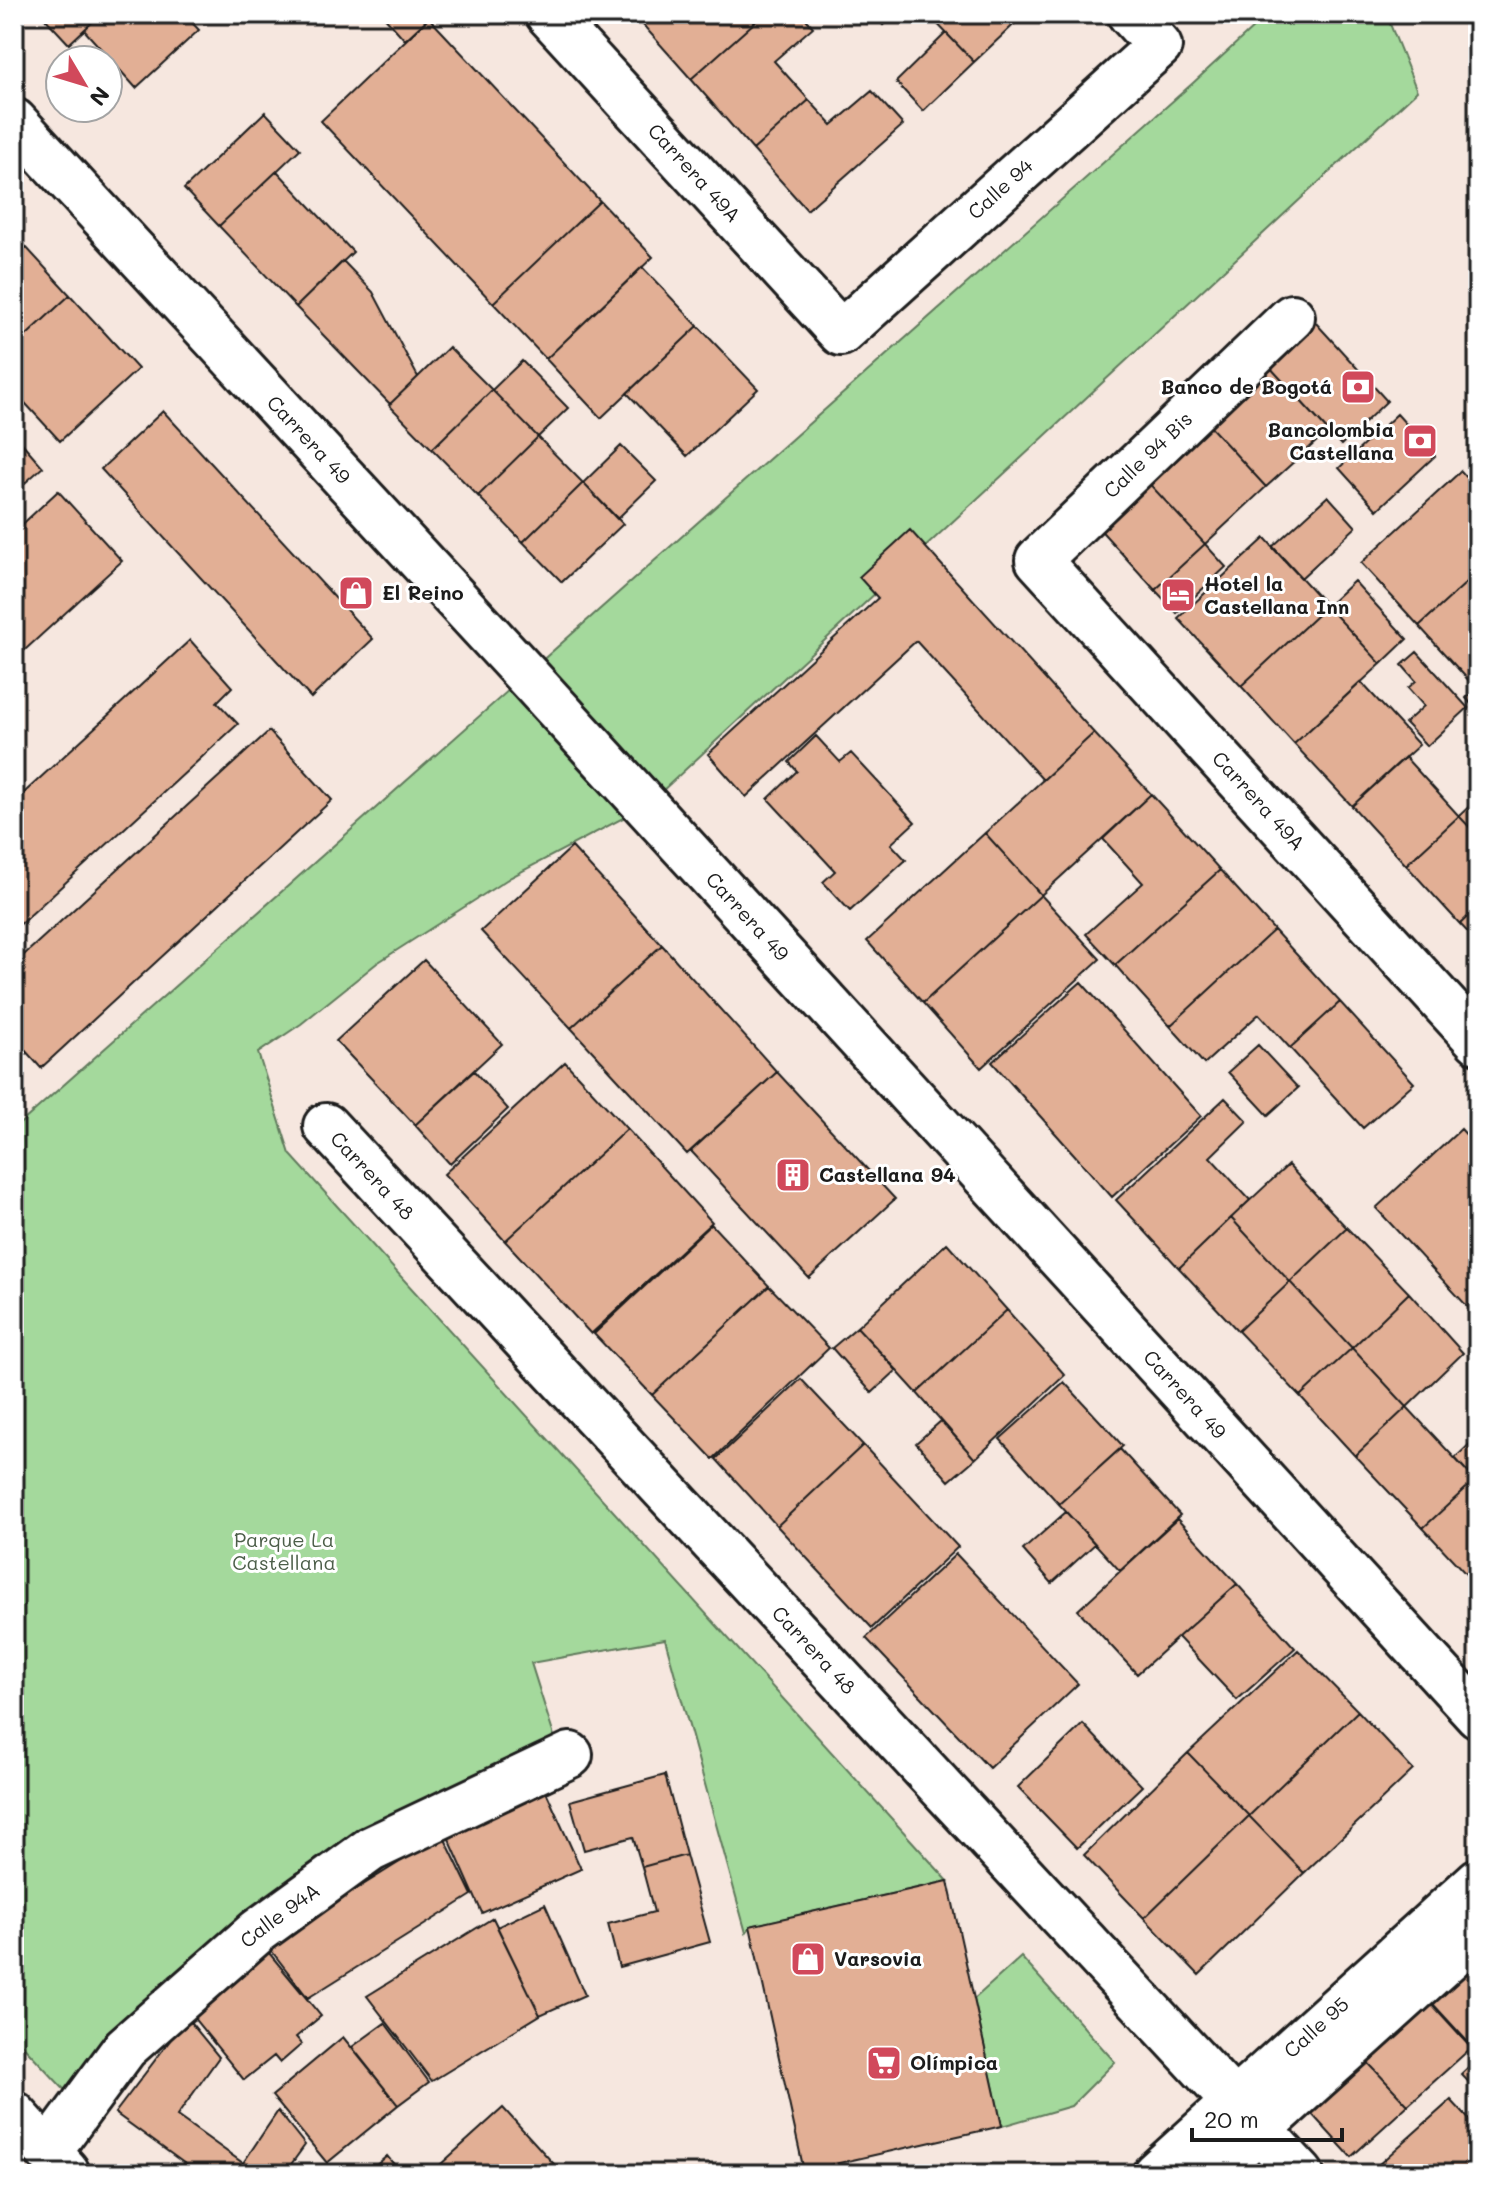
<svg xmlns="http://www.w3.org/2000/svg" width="1492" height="2188" viewBox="0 0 1492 2188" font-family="Mali,sans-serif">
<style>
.green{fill:#a4d99c;stroke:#607a5c;stroke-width:2}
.building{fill:#e2af95;stroke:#1c1c1c;stroke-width:2}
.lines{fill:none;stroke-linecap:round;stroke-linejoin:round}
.minor-casing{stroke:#1c1c1c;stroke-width:50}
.tertiary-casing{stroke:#1c1c1c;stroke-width:50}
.minor{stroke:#fff;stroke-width:44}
.tertiary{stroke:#fff;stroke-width:44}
.labels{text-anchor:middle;stroke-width:6;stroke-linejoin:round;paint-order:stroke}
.street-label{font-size:20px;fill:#1c1c1c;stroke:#fff}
.poi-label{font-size:20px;font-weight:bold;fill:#1c1c1c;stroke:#fff;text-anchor:start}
.park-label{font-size:20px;fill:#4c5e49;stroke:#fff}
</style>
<rect width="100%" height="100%" fill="#f6e7df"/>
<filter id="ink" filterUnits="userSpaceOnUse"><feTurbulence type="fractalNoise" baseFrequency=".0125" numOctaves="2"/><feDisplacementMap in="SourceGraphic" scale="16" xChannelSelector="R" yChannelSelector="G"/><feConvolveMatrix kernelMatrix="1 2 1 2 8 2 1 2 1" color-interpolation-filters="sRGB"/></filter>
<g filter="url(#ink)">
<path class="green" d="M1268 14H1386L1417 91 646 806 511 877 377 963 301 1024 258 1053 290 1154 948 1881 751 1926 746 1933 665 1639 531 1663 554 1736 293 1882 75 2101 14 2036V1129L1193 83Z
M1021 1957 1115 2062 1071 2106 1002 2126 974 1999Z"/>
<path class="building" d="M41 14H101L69 44Z
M101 14H184L199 30 136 88 84 30Z
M382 14H433L405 40Z
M638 14H764L691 79 635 16Z
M764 14H802L813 27 774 61 809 100 753 150 691 79Z
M873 14H895L883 25Z
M928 14H1025L974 62Z
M429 18 600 201 493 303 321 121Z
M946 33 974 62 923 111 896 82Z
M872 91 903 125 807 210 753 150 809 100 832 125Z
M265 112 300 149 219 226 184 189Z
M277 171 353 252 296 307 219 226Z
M600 201 653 257 546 359 493 303Z
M14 234 70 295 14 347Z
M343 261 373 292 418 377 390 404 296 307Z
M642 267 698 326 601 418 546 359Z
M70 295 138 369 60 441 14 391V347Z
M1305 311 1387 401 1341 445 1259 355Z
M698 326 758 389 687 456 627 393Z
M449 347 492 390 432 449 389 405Z
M522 361 568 408 538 437 492 390Z
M1268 365 1328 431 1266 487 1206 422Z
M492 390 538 437 478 496 432 449Z
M163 411 373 639 311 698 101 469Z
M1397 414 1435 456 1377 510 1339 468Z
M1206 422 1266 487 1205 544 1145 479Z
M14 434 43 467 16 491 14 489Z
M538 437 583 483 523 542 478 496Z
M621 446 656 481 617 519 583 483Z
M1461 471 1478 490V572L1419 626 1361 563Z
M1145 479 1205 544 1155 590 1095 524Z
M583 483 623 524 562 582 523 542Z
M58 491 122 561 14 660V532Z
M1328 496 1356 527 1301 578 1272 547Z
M910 530 1094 733 1043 780 916 641 746 797 708 754 878 598 859 577Z
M1265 538 1327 606 1241 686 1178 618Z
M1205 544 1226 567 1177 613 1155 590Z
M1478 572V679L1472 684 1419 626Z
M1354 581 1407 639 1381 664 1327 606Z
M1327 606 1381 664 1294 744 1241 686Z
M190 640 232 687 217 702 238 724 14 930V802Z
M1417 652 1468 708 1427 746 1405 723 1424 706 1408 688 1416 681 1402 665Z
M1361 682 1419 745 1352 806 1294 744Z
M1478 687V712L1466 698Z
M269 731 332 800 41 1068 14 1038V964Z
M1094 733 1151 794 1041 895 985 833Z
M816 736 840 762 851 753 915 822 891 844 906 860 850 911 823 882 835 871 768 799 797 771 789 762Z
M1405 757 1459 816 1406 865 1352 806Z
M1151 794 1220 870 1115 965 1086 934 1143 883 1103 839Z
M1478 798V836L1459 816Z
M1459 816 1478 836V907L1460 924 1406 865Z
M985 833 1041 895 923 1003 867 941Z
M572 847 662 945 571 1028 481 931Z
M1220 870 1274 930 1170 1026 1115 965Z
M1041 895 1100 959 981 1068 923 1003Z
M1478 907V943L1460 924Z
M1274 930 1340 1002 1290 1048 1259 1014 1204 1064 1170 1026Z
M662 945 777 1072 687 1154 571 1028Z
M424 960 502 1044 415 1125 336 1041Z
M1081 982 1201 1116 1112 1197 992 1062Z
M1340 1002 1414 1083 1363 1128 1290 1048Z
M1258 1045 1298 1088 1268 1115 1228 1072Z
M565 1062 627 1129 505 1241 444 1174Z
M474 1071 508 1109 450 1164 415 1125Z
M777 1072 895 1199 809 1278 691 1151Z
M1225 1098 1247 1121 1210 1157 1250 1200 1179 1268 1116 1200Z
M627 1129 712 1222 591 1334 505 1241Z
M1461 1129 1478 1148V1318L1376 1208Z
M1288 1165 1347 1228 1290 1282 1231 1218Z
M1231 1218 1290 1282 1238 1331 1179 1268Z
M711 1224 769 1286 652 1395 594 1334Z
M1347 1228 1409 1293 1352 1348 1290 1282Z
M947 1243 1007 1310 917 1393 857 1327Z
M1290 1282 1352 1348 1300 1396 1238 1331Z
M769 1286 829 1348 713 1459 652 1395Z
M1409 1293 1463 1353 1407 1407 1352 1348Z
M1007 1310 1065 1375 975 1459 917 1393Z
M857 1327 897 1370 872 1393 832 1348Z
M1352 1348 1407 1407 1355 1456 1300 1396Z
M801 1379 863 1445 777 1526 716 1459Z
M1064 1382 1123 1446 1059 1504 1000 1439Z
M1407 1407 1475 1480 1423 1528 1355 1456Z
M941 1421 975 1459 949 1481 916 1443Z
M1478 1436V1477L1475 1480 1455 1458Z
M863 1445 958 1547 872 1628 777 1526Z
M1120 1449 1180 1515 1120 1571 1059 1504Z
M1475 1480 1478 1483V1587L1423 1528Z
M1066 1512 1095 1544 1052 1583 1023 1550Z
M1177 1519 1237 1584 1137 1674 1078 1610Z
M956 1554 1078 1684 989 1768 866 1638Z
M1237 1584 1295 1648 1237 1700 1178 1637Z
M1298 1650 1358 1711 1249 1816 1188 1753Z
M1358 1711 1413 1770 1304 1873 1249 1816Z
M1083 1724 1142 1786 1077 1848 1018 1787Z
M1188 1753 1249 1816 1144 1918 1084 1855Z
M665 1775 686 1855 642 1867 633 1837 584 1850 570 1801Z
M544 1787 581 1869 482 1913 446 1832Z
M1249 1816 1304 1873 1199 1975 1144 1918Z
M443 1835 472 1895 308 1998 267 1945Z
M686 1855 710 1942 619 1967 608 1924 654 1912 642 1867Z
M948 1881 1002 2126 804 2171 750 1926Z
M545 1904 585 1995 540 2015 497 1927Z
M493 1918 540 2015 432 2081 367 1996Z
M265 1948 321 2016 296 2037 302 2044 280 2063 274 2056 244 2080 188 2011Z
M1478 1953V2053L1422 1992Z
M1419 1991 1471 2048 1408 2105 1356 2050Z
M187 2018 219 2057 177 2116 243 2163 278 2111 305 2145 284 2174H199L115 2113Z
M385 2023 429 2082 398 2105 352 2047Z
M343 2037 398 2105 327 2163 272 2096Z
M1356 2050 1408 2105 1351 2157 1300 2101Z
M1478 2058V2092L1461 2074Z
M1451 2100 1478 2129V2174H1368Z
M503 2108 563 2174H430Z
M387 2156 402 2174H366Z"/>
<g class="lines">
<defs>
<g id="minor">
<path id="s1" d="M548 14 841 333 1159 46 1130 14"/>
<path id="s2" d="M14 121 529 678 1478 1715"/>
<path id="s3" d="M1292 317 1038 560 1478 1041"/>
<path id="s4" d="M326 1126 1301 2174"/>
<path d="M14 2114 66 2171"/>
<path id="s5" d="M49 2151 125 2048 258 1931 371 1849 570 1755"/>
</g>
<g id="tertiary">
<path id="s6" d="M1155 2174 1478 1881"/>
<path d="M1210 2174 1478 1932"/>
</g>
</defs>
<use href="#minor" class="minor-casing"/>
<use href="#tertiary" class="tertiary-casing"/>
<use href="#minor" class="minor"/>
<use href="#tertiary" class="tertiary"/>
</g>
</g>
<defs>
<symbol id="bank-square" viewBox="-11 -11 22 22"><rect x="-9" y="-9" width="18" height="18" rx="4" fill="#d1495b" stroke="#fff"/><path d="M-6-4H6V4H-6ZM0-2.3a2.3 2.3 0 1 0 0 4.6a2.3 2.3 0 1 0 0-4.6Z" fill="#fff"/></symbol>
<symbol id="shop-square" viewBox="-11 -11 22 22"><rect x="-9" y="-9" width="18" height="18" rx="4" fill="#d1495b" stroke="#fff"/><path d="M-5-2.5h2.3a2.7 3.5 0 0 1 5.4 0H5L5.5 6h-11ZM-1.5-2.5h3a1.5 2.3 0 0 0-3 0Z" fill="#fff"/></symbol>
<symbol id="hotel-square" viewBox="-11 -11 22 22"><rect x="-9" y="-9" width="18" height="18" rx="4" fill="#d1495b" stroke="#fff"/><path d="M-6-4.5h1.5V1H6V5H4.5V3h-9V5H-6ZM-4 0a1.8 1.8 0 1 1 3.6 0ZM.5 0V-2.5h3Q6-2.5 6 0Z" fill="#fff"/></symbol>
<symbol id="building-square" viewBox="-11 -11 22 22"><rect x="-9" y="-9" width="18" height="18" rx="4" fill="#d1495b" stroke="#fff"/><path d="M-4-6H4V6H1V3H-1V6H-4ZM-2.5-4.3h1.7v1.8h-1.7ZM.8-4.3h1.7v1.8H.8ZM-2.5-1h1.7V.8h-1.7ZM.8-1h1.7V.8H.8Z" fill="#fff"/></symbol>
<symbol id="supermarket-square" viewBox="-11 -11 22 22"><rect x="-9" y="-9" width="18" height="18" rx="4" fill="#d1495b" stroke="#fff"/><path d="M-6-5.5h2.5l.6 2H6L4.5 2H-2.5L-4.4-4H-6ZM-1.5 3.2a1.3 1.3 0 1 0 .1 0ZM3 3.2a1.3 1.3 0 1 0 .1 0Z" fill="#fff"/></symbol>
</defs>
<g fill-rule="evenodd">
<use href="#bank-square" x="1338" y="367" width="40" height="40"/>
<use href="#bank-square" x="1400" y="421" width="40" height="40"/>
<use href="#shop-square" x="336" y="573" width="40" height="40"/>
<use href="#hotel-square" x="1158" y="575" width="40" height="40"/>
<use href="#building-square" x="773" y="1155" width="40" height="40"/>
<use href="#shop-square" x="788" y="1939" width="40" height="40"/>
<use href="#supermarket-square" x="864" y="2043" width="40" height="40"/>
</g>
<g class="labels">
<g class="street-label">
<text dy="7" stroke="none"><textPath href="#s1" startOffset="216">Carrera 49A</textPath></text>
<text dy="7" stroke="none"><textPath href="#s1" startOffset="648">Calle 94</textPath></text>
<text dy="7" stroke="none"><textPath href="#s2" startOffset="434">Carrera 49</textPath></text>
<text transform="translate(1148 455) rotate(-44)" y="7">Calle 94 Bis</text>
<text dy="7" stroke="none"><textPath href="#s3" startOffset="678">Carrera 49A</textPath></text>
<text dy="7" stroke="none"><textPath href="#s2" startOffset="1082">Carrera 49</textPath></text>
<text dy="7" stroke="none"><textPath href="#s4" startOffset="68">Carrera 48</textPath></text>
<text dy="7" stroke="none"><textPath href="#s2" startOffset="1730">Carrera 49</textPath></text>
<text dy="7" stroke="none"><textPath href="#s4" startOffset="716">Carrera 48</textPath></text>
<text dy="7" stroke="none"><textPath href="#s5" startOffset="332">Calle 94A</textPath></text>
<text dy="7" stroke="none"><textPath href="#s6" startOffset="218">Calle 95</textPath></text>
</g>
<g class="poi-label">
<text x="1332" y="394" text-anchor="end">Banco de Bogotá</text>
<text x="1394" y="437" text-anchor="end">Bancolombia<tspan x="1394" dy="23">Castellana</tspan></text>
<text x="1204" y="591">Hotel la<tspan x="1204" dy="23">Castellana Inn</tspan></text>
<text x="382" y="600">El Reino</text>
<text x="819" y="1182">Castellana 94</text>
<text x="834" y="1966">Varsovia</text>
<text x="910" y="2070">Olímpica</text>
</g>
<g class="park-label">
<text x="284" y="1547">Parque La<tspan x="284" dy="23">Castellana</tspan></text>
</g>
</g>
<rect width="1492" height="2188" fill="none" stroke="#fff" stroke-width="48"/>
<rect x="24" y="24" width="1444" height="2140" fill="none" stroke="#1c1c1c" stroke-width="3" filter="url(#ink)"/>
<g transform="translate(84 84) rotate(128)"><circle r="38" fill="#ffffff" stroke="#a4a4a4" stroke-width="2"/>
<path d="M0-6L14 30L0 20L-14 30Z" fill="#d1495b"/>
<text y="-12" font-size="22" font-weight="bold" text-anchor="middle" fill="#1c1c1c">N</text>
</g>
<path d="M1192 2128v12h150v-12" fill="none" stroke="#1c1c1c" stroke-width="4"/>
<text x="1204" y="2128" font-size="24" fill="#1c1c1c" stroke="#ffffff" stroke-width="6" paint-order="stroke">20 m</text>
</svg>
